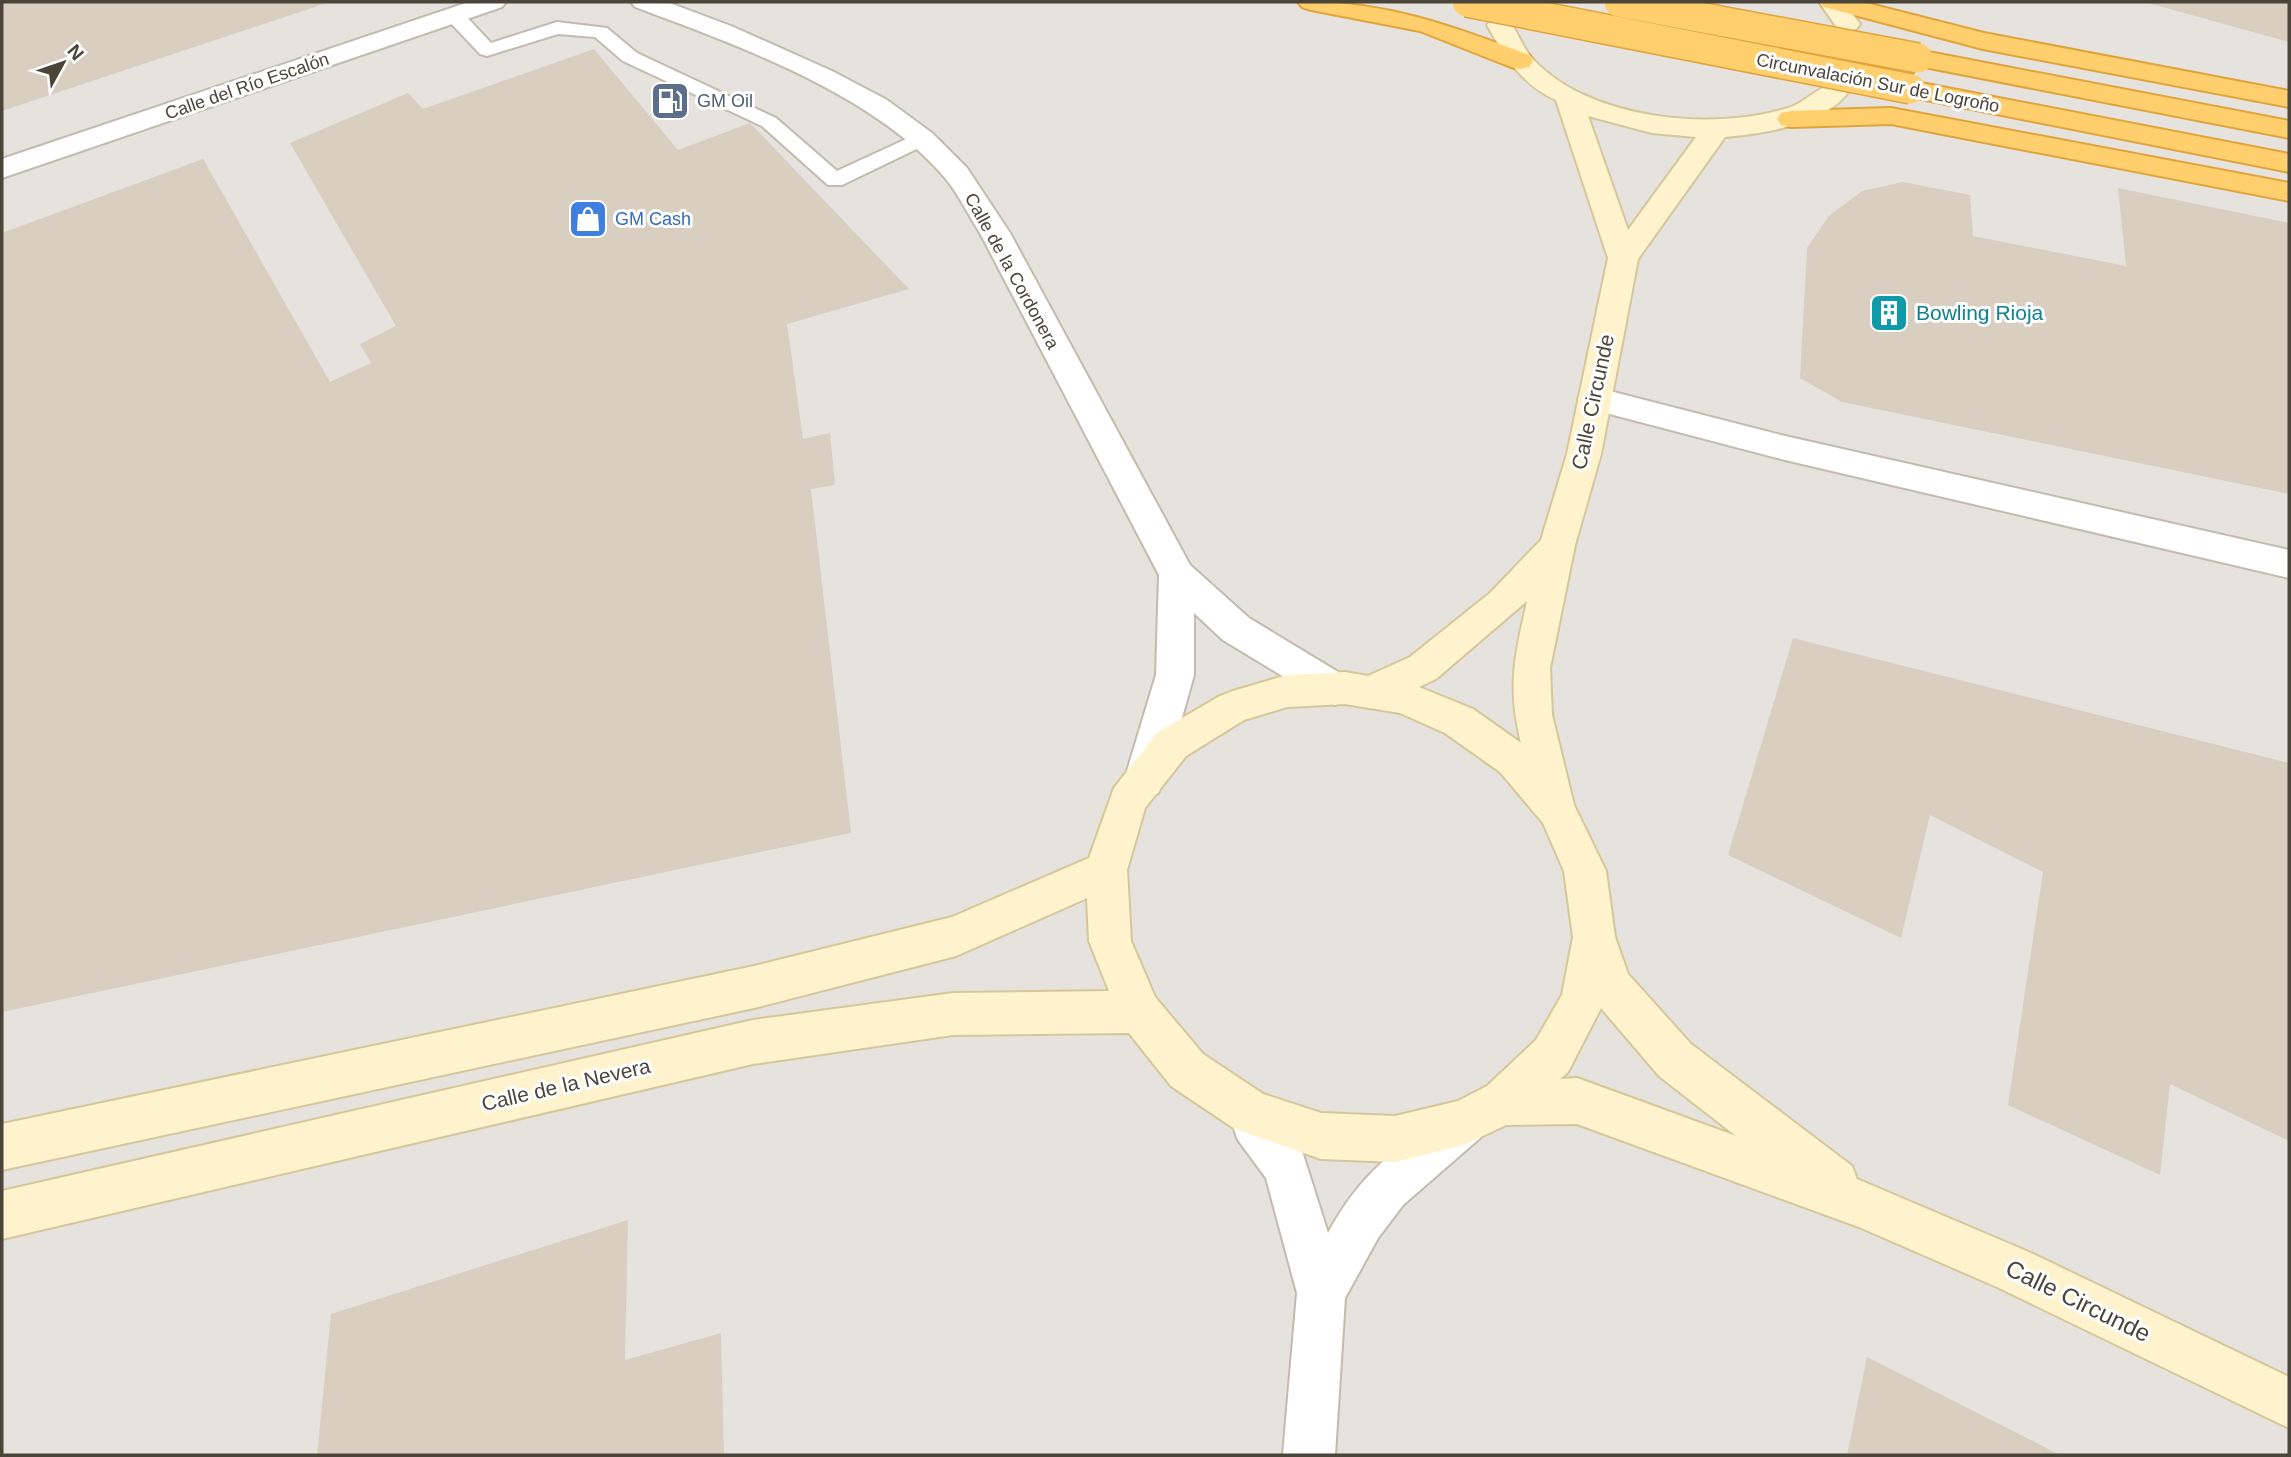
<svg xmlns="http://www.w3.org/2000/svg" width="2291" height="1457" viewBox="0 0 2291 1457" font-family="Arial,sans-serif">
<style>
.industrial{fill:#e6e2dd}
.building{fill:#d8cfc1}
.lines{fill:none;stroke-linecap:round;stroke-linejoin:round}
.service-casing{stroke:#c2bbae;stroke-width:4}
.minor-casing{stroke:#c2bbae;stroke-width:4}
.secondary-casing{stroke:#d6c79b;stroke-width:4}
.motorway-casing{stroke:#e0a43c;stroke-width:4}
.service{fill:#fff;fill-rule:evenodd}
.minor{fill:#fff;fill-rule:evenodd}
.secondary{fill:#fff3cd;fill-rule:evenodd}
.motorway{fill:#ffcf6e;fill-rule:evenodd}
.motorway-bridge-casing{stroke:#e0a43c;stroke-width:32;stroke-linecap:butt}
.motorway-bridge{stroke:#ffcf6e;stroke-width:29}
.labels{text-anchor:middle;stroke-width:6;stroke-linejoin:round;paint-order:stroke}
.far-street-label{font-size:18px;fill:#4b4439;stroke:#fff}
.far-service-label{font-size:18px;fill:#4e5e75;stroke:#fff;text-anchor:start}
.far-shop-label{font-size:18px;fill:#366cbe;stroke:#fff;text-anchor:start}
.culture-label{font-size:21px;fill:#0d838f;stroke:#fff;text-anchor:start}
.street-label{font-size:21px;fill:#4b4439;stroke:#fff}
.near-street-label{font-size:24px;fill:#4b4439;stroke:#fff}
</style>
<rect width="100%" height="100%" fill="#f6f3ec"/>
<path class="industrial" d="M2 2H2289V1455H2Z"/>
<path class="building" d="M2 2H330L2 111Z
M2148 2H2289V42L2148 3Z
M594 49 678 150 750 123 909 289 787 324 803 439 830 433 835 485 811 489 851 833 2 1012V233L203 159 330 382 371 363 360 344 396 326 290 143 408 93 423 109Z
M1903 182 1970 195 1973 236 2126 266 2118 188 2289 223V494L1842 402 1800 378 1807 248 1829 216 1862 191Z
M1793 638 2289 763V1141L2170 1084 2160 1175 2008 1105 2043 872 1930 815 1901 938 1728 855Z
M628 1220 625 1360 721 1333 724 1455H317L331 1314Z
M1867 1357 2060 1455H1847Z"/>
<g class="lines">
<defs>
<path id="service" d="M454 9 461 11 491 43 557 22 607 28 637 53 776 118 837 171 915 135H929L932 139 929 143 842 185H828L762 126 623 61 595 37 558 34 487 56 480 54 447 19 445 15Z"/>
<path id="minor" d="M469 2H506L502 7 2 178V159Z
M631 2H667L731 26 832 71 887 100 932 133 967 168 1010 233 1190 565 1249 618 1348 678 1354 689 1348 700 1335 705 1322 700 1223 640 1194 613V675L1164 781 1158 793 1144 798 1130 793 1124 781 1156 675 1159 575 980 233C969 216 959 195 946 179 875 94 737 45 635 7Z
M1594 387 1785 436 2289 550V578L1785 460 1583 407 1578 399 1583 391Z
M1251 1090 1267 1097 1273 1112 1302 1151 1328 1233C1354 1186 1374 1168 1415 1134 1431 1120 1445 1107 1464 1099L1480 1106 1487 1122 1480 1138 1403 1205 1378 1238 1345 1298 1335 1455H1283L1297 1293 1266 1178 1238 1140 1228 1113 1235 1097Z"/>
<path id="secondary" d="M1819 2H1844L1860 24 1856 29 1847 32 1838 29Z
M1500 17 1509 20C1517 31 1522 46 1531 57 1586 120 1713 132 1788 108 1809 102 1822 79 1846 85L1849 91C1827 124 1762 134 1725 137L1638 259 1601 454 1575 545 1550 668 1552 715 1574 805 1606 871 1615 937 1628 974 1691 1044 1852 1166 1857 1179 2031 1253 2289 1377V1428L1997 1287 1859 1227 1577 1124 1506 1125 1464 1145 1395 1162 1321 1159 1235 1129 1171 1086 1129 1033 953 1035 753 1064 2 1239V1191L753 1020 953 993 1109 991 1089 941 1087 898 956 956 754 1008 2 1170V1124L754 966 952 917 1089 858 1114 788 1158 732 1220 696 1233 691 1287 675 1345 672 1368 676 1410 657 1490 593 1541 540 1567 454 1608 258 1556 100C1521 84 1505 57 1487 25L1491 20ZM1588 116 1652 133 1696 137 1628 230ZM1527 601C1515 656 1507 686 1521 743L1473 709 1419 687 1436 679ZM1345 704 1400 713 1445 733 1500 772 1543 823 1564 871 1573 937 1562 995 1536 1040 1487 1086 1458 1101 1395 1116 1321 1113 1263 1094 1203 1054 1155 997 1131 941 1127 870 1145 808 1186 756 1244 720 1287 707ZM1601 1008 1659 1076 1736 1136 1577 1078 1560 1079 1568 1072Z"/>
<path id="motorway" d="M1298 2C1382 0 1453 26 1529 55L1533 61 1529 67 1520 69 1511 67 1420 31 1311 10 1302 7Z
M1820 2H1862L1984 33 2289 91V107L1983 49 1824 7Z
M1918 50 2289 121V138L1909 64 1905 58 1909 52Z
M1911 81 2289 154V172L1901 95 1898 89 1901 83Z
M1891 108 2289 183V201L1891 124 1791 127 1781 125 1777 119 1781 113 1791 111Z"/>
</defs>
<use href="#service" class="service-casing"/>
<use href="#minor" class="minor-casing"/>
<use href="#secondary" class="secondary-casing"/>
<use href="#motorway" class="motorway-casing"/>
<use href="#service" class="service"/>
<use href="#minor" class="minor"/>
<use href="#secondary" class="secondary"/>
<use href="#motorway" class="motorway"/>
<defs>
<path id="motorway-bridge" d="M1467 2 1911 89
M1619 2 1918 58"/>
</defs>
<use href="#motorway-bridge" class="motorway-bridge-casing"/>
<use href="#motorway-bridge" class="motorway-bridge"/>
</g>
<defs>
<symbol id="fuel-square" viewBox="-11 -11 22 22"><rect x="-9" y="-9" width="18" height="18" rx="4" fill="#5c6f8a" stroke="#fff"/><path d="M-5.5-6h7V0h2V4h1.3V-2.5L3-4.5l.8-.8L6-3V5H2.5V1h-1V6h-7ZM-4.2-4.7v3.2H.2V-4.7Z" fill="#fff"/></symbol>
<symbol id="shop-square" viewBox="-11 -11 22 22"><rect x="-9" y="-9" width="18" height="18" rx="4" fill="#3f7fe0" stroke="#fff"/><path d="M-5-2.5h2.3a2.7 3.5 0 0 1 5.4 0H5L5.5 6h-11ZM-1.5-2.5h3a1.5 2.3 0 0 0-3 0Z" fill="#fff"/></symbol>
<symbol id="building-square" viewBox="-11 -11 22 22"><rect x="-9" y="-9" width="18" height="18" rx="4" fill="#0f9aa8" stroke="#fff"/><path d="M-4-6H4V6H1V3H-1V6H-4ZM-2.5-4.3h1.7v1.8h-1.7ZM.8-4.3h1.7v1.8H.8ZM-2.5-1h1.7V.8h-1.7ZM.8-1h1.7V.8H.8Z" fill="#fff"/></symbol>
</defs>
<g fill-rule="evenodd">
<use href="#fuel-square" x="648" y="79" width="44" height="44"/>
<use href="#shop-square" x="566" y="197" width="44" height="44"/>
<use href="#building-square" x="1867" y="291" width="44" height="44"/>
</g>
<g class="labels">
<g class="far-street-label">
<text transform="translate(1878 83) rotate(11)" y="6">Circunvalación Sur de Logroño</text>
<text transform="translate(247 86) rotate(-19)" y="6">Calle del Río Escalón</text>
<text transform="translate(1012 271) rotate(61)" y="6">Calle de la Cordonera</text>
</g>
<g class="far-service-label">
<text x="697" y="107">GM Oil</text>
</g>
<g class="far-shop-label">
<text x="615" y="225">GM Cash</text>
</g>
<g class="culture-label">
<text x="1916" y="320">Bowling Rioja</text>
</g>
<g class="street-label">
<text transform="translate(1593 402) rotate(-78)" y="7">Calle Circunde</text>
<text transform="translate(566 1085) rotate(-13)" y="7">Calle de la Nevera</text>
</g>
<g class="near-street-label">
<text transform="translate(2078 1301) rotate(26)" y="8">Calle Circunde</text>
</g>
</g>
<rect width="2291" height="1457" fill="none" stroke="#4b4439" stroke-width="7"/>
<g transform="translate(63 63) rotate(50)" stroke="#ffffff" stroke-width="5" paint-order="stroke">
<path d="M0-5L12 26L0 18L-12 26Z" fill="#4b4439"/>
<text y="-10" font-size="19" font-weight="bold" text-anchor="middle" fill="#4b4439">N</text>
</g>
</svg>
